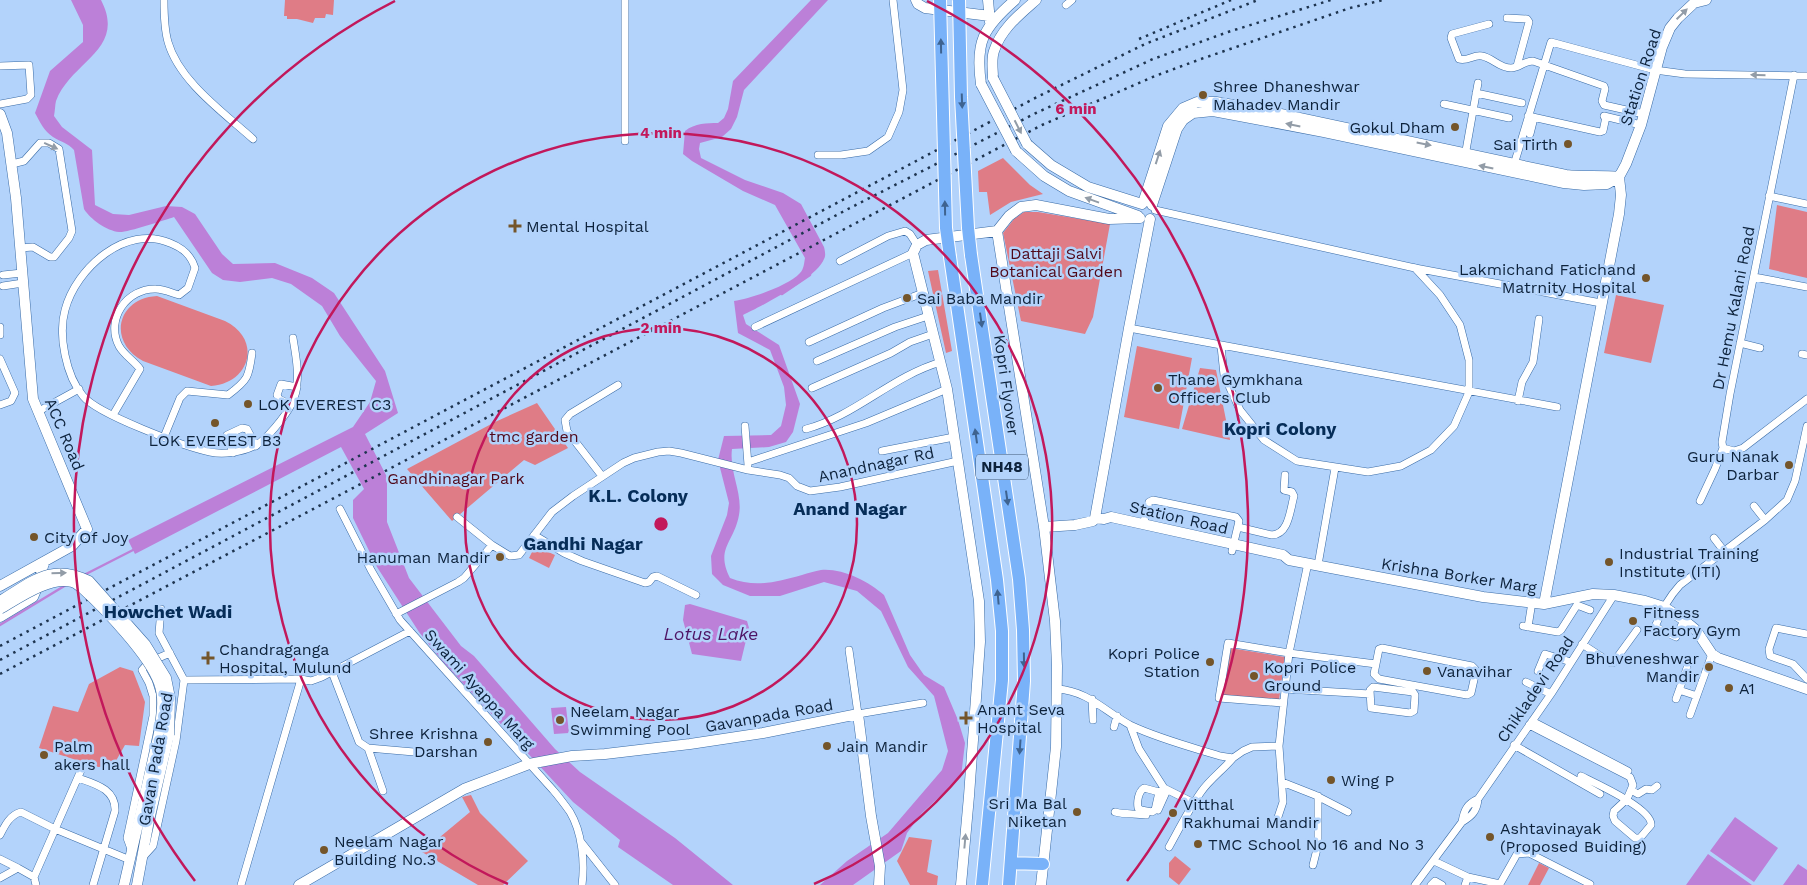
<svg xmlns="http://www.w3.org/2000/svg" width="1807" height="885" viewBox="0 0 1807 885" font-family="'Work Sans',sans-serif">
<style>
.green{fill:#df7c86}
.water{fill:#bc80d8}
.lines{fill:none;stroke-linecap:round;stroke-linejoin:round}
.stream{stroke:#bc80d8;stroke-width:2.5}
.street-casing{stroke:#396ba6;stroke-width:8}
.secondary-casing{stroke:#396ba6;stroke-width:11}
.highway-casing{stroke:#fff;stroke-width:14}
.street{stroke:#fff;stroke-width:7}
.secondary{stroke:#fff;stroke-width:10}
.highway{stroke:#79b2f9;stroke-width:12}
.rail{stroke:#1e344f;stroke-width:2.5;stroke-dasharray:2.5 5;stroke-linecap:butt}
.secondary-bridge-casing{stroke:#396ba6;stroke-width:11;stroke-linecap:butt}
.highway-bridge-casing{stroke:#fff;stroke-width:14;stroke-linecap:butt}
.secondary-bridge{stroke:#fff;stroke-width:10}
.highway-bridge{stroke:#79b2f9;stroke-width:12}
.oneway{fill:#929ca7}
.oneway2{fill:#3e6390}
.ring{fill:none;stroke:#c2185b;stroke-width:2.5}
.poi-dot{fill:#74552a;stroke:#b3d3fb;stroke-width:2}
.labels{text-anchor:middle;stroke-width:5;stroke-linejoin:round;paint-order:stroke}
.shield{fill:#b3d3fb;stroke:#3f5775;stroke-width:1}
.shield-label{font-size:15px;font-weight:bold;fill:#0d223b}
.street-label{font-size:16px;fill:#0d223b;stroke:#b3d3fb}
.poi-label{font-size:16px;fill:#0d223b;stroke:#b3d3fb;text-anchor:start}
.park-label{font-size:16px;fill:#500819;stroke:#b3d3fb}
.neighbourhood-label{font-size:18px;font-weight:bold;fill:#062d58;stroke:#b3d3fb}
.water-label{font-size:18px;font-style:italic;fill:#4e1464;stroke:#b3d3fb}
.centre{fill:#c2185b;stroke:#b3d3fb;stroke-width:2.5}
.ring-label{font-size:15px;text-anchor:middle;font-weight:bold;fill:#c2185b;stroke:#b3d3fb;stroke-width:5;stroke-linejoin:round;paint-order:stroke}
</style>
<rect width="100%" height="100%" fill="#b3d3fb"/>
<path class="green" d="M285 0H334L333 15 326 14 325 18H315L313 23 297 19H287V16H284Z
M1003 158 1030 185 1043 194 1011 202 990 215 987 192H979L978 171Z
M1777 205 1807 212V278L1769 269Z
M1024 212H1038L1110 224 1093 317 1085 334 1021 321 1003 233 1014 219Z
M938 270 952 351 946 353 928 271Z
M1616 295 1664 305 1651 363 1604 353Z
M157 296 225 321C262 339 251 383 211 386L143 361C107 342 117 298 157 296Z
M1137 346 1192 358 1179 429 1124 417Z
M1200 368 1216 370 1230 440 1182 429Z
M537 403 568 448 535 465 524 460 452 521 407 469 495 422Z
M535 546 555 555 549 568 529 558Z
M1230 648 1285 657 1279 700 1224 695Z
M120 667 133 671 145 702 139 746 125 745 113 766 98 767 39 748 53 706 78 712 89 684Z
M471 795 480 813 528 861 503 885H478L422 852 470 812 462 797Z
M909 837 932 840 927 872 938 876 937 885H910L897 861Z
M1175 856 1191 869 1179 885 1169 877V863Z
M1539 863 1549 868 1540 885H1528Z"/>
<path class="water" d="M71 0H101C127 50 71 61 56 101 55 105 55 111 54 116L62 127 92 150 95 205 113 214 129 215 166 206 182 207 195 214 222 254 233 264 275 263 312 278 334 293 385 371 398 413 365 434 387 477V522L409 578 461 646 474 656 555 749 580 772 675 838 733 885H673L618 847 620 840 573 802 444 663 419 632 377 567 353 518V500L364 489 341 447 135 554 128 540 353 427 370 402 376 381 340 336 322 306 291 284 272 278 240 282 223 280 212 273 174 217C165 220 126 233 119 232 107 231 90 219 84 209L74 150C68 143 61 142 53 137 44 131 40 122 35 113L50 71 83 42V25Z
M811 0H828L744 90 737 117 731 129 722 137 700 143 699 149 701 158 745 180 783 193 801 204 824 247C825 251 826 256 824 259 818 277 760 307 743 315L746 324 779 345 800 404 793 432 786 442 769 447 732 449C729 472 743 493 739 515 734 543 715 548 730 578 755 588 777 582 802 575 808 573 815 571 821 570 842 568 868 581 884 595L910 655 924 675 944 687 958 720 965 743 961 777 922 813 907 833 901 851 853 885H820L847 861 888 833 942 770 948 751 934 696 908 667 881 611 857 591 824 582 780 596H750L723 585 712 574 711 556 727 515 729 503 718 460 724 436 771 435 781 426 786 405 784 387 770 350 738 333 734 301C752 298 788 286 800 273 804 269 804 263 805 258L775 205 743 191 692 161 683 154 685 131C695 123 707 123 718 123L724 118 728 109 733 81Z
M690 604 747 621 749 628 741 661 692 654 683 620 685 605Z
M566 707 569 733 554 734 551 708Z
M1735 817 1778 848 1754 882 1710 851Z
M1708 854 1752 885H1686Z
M1798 864 1807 870V885H1783Z"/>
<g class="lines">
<path class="stream" d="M782 294 810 275V272
M84 575 135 549
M0 625 66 585"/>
<defs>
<path id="street" d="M164 0C164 14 164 28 168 42 179 81 223 112 253 139
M1066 5 1072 0
M1507 18 1527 19 1529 22 1517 66
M1489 24 1452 34 1451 38 1459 59C1467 62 1474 54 1482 56 1493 58 1499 68 1511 68 1519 68 1524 61 1533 61L1604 86 1605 89 1602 101 1604 105 1644 114
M0 66 29 65 31 95 27 99 0 104
M1794 75 1730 394 1722 442 1723 448 1734 451 1743 448 1807 399
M1476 93 1522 103
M1444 104 1509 118
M1528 116 1600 132 1603 131 1606 117
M1604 116 1641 125
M1530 134 1534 118
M625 141V0
M818 155H841L868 151 888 137 899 112 903 90 893 0
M1465 156 1478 83
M12 164 24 161 40 143H49L59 149 72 231 69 238 54 257H50L33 247 20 248
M1513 168 1551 42 1655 70 1685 74 1807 76
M1769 196 1807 204
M1155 210 1415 268 1601 303
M840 261 888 236 905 231 910 234 917 245
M3 275 22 273
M1754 277 1807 287
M3 286 23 283
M0 327V335
M755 327 913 253
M1129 328 1557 407
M809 342 883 308 923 293
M1740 343 1760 348
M1221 346 1224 375 1240 410 1264 440 1297 461 1368 472 1401 466 1431 450 1454 426 1469 392V360L1460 325 1440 295 1415 268
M1802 354 1807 355
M0 359 15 393 11 401 0 405
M817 361 895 327 928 316
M812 388 891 353 910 342 933 334
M1518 401 1522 382 1533 362 1539 319
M291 405 279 399 277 395 281 384 297 387
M39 411 79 389
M113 415 140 369C134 361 124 355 119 346 105 319 127 288 156 289 163 289 172 293 179 295L188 288 195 268C191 255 183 248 170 243 126 224 76 268 65 310 58 335 66 376 83 396 97 414 185 447 210 452 224 455 241 452 254 446 265 442 286 415 291 405 294 399 297 389 297 383 299 369 295 352 293 338
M745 426 748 465
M806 429C855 416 892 376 941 362
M164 437 180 398 187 391 228 395C248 380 249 377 252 353
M882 451 954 437
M233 453 227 435 242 428 247 429 256 446
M748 462 866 423 947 389
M602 476 567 431 565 420 570 414 618 385
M1700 501 1715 469 1723 448
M1754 506 1765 520
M340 509 371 570 400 620 553 790C559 797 565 805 570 812 582 832 585 862 582 885
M457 517 492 545
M1143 525 1149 502 1153 500 1236 517 1239 521 1232 551
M1238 527 1272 535C1289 534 1290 510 1294 496L1292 492 1284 490 1285 475
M534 535 564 553 582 561 645 583 649 582 653 577 657 576 696 595
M1714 538 1724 551
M1318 565 1335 468
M396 614 458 582 464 578 492 545 510 556 519 555 552 512 573 496 623 463 634 458 658 452 669 451 681 453 748 470 780 475 789 478 797 486 810 491 840 487 958 461
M1684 620 1676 637 1655 627C1661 611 1669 597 1680 585L1765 520 1787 500 1795 481 1807 426
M1523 626 1558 632 1561 630 1577 605 1590 610
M1528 627 1532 602
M1582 644 1611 663H1613L1637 630
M849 650 858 714 923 703
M1538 671 1545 654 1571 662
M332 672 359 742 368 748 383 791
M1807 679 1793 664 1770 656 1769 649 1776 628 1807 634
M184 680 301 679 311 681 322 677 410 631
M1526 682 1551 694
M1373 687 1413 692 1415 695 1414 711 1410 713 1371 708 1370 690Z
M1057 689C1089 691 1105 712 1132 726 1160 739 1191 747 1220 756L1233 758 1243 751 1252 747 1279 746
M1285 689 1370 694
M1679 690 1697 696
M1092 699 1093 720
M1676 699 1687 668
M1283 703 1219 698 1228 643 1289 653 1376 664 1374 674 1379 679 1467 695 1471 693 1476 671 1475 669 1472 666 1382 648 1379 649 1376 664
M1690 715 1712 654
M1532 721 1628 771
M1130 725 1139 749 1164 788 1194 803
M1529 725 1630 777 1633 785 1627 799 1614 811 1613 816 1615 821 1635 838H1640L1651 825C1653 809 1595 783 1581 776
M1114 727 1117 716
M1514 745 1600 794
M368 748 414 752
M78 778C95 784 116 789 115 811L93 885
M1282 782 1315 795 1348 812
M1631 790 1638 794 1646 789 1652 790 1657 786
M1159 792 1144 788C1138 792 1137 802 1138 808L1141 810 1152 812 1155 810 1159 792 1164 788
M1158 810 1167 790
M1115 812C1126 815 1135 813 1146 815
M1462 822C1472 816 1477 811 1478 799
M1276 823 1283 802 1279 746 1289 653 1308 563
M0 835C5 825 10 815 21 812L55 829 130 860
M581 842 615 885
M1169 847C1179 829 1189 809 1201 792 1210 779 1223 770 1233 758
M131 849 127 838 153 716V696L149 683 142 670 149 662 170 653
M143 857 153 846 176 741 184 680 159 633 161 609
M0 859 18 868
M1434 861 1468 877 1465 885
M1313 865 1318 845V796
M34 877 36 885
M1468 877 1500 884 1517 854 1529 853 1590 884
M0 878 18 868 34 877 82 768
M241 885 301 679
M1415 885 1462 822C1464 810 1467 804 1478 799L1551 694 1614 595
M1431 885 1435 881 1442 885"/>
<path id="secondary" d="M916 0 918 4 925 8 990 16
M988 0 990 22
M993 78C993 70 991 59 994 51 1001 29 1019 15 1036 0
M981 84C975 42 983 28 1015 0
M0 114 7 133 16 198 33 399 87 529 72 546 0 586
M1027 144 1051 165 1088 187 1142 204
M1016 151 1044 176 1069 191 1138 216
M1143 203 1168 126 1183 108 1197 102H1216L1267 111 1566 175C1584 177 1601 175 1619 177
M1152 205 1177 129 1183 120 1193 113 1213 111 1324 132 1564 183 1584 185 1607 184 1619 177
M1095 518 1129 328 1150 219
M1044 527 1075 525 1093 521 1095 518 1104 519 1111 517 1283 555 1289 560 1483 597 1544 604 1593 594 1614 595 1645 601 1664 607 1684 620 1696 630 1712 654 1718 658 1807 689
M1544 604 1619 214 1621 195 1619 177 1626 164 1641 125 1662 47 1670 28 1678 18 1694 3 1706 0
M0 617 33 597 39 583 44 562
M124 885 159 733
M137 885 149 820 169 735
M299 885 464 789 529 764 572 756 605 754 690 744 763 733 858 714 871 816 880 866 879 885
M961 885 969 796 980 642 979 601 947 389 913 253 917 245 926 240 997 231
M1041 885 1056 747 1057 666 1055 621 1044 527 997 231 1009 216 1021 207 1036 205 1109 219 1140 218"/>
<path id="highway" d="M971 255 1019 579 1023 630 1024 681 1009 885
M950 257 997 580 1002 631V680L982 885
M1011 863 1043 864"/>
</defs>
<use href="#street" class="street-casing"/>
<use href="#secondary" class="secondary-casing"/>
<use href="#highway" class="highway-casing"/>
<use href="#street" class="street"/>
<use href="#secondary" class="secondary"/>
<use href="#highway" class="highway"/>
<path class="rail" d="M1139 39 1231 0
M0 646 1037 97 1145 44 1258 0
M0 660 848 209 1036 113 1153 59 1228 32 1331 0
M0 674 1042 125 1155 76 1201 59 1350 8 1383 0"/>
<defs>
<path id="secondary-bridge" d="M993 78 1027 144
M981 84 1016 151
M0 601C32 582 51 562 89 581L145 644 166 678 170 698 169 735
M0 609C19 598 50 576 72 582 76 583 79 586 82 588 104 608 150 656 159 683 165 699 161 717 159 733"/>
<path id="highway-bridge" d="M940 0 946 228 950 257
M959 0 961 97 968 228 971 255"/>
</defs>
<use href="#secondary-bridge" class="secondary-bridge-casing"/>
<use href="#highway-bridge" class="highway-bridge-casing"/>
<use href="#secondary-bridge" class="secondary-bridge"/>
<use href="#highway-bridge" class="highway-bridge"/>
</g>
<defs><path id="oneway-solid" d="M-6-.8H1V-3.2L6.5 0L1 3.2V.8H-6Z" transform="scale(1.25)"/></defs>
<g class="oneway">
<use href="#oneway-solid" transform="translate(1682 14) rotate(-44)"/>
<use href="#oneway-solid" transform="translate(1758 75) rotate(-179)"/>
<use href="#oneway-solid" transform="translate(1293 125) rotate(-168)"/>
<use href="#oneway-solid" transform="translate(1018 127) rotate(63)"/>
<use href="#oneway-solid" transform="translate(1424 144) rotate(11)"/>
<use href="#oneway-solid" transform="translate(51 146) rotate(24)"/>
<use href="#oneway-solid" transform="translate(1158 157) rotate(-72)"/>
<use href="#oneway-solid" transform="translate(1486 167) rotate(-168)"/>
<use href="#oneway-solid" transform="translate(1092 200) rotate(-160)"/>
<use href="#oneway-solid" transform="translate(59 573) rotate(-2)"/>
<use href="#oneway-solid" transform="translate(965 841) rotate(-85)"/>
</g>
<g class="oneway2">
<use href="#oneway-solid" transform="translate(941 46) rotate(-91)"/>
<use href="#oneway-solid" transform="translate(962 101) rotate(88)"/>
<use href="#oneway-solid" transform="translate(945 208) rotate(-91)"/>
<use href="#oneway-solid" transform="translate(981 320) rotate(82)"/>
<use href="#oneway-solid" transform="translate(976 436) rotate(-98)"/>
<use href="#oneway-solid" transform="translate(1007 498) rotate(82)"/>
<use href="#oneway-solid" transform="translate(998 597) rotate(-95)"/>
<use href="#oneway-solid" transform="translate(1024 660) rotate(89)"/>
<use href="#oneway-solid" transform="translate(1020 747) rotate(94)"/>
</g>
<g class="ring">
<circle cx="661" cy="524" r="196"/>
<path d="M508 884A391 391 0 1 1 814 884"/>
<path d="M195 881A587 587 0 0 1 395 1M927 1A587 587 0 0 1 1127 881"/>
</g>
<g class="poi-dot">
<circle cx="1203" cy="95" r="5"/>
<circle cx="1455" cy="127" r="5"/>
<circle cx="1568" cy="144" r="5"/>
<path d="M512.5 218.5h5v5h5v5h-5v5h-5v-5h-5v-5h5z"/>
<circle cx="1646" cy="278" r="5"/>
<circle cx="907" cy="298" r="5"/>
<circle cx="1158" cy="388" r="5"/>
<circle cx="248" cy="404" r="5"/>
<circle cx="215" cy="423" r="5"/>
<circle cx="1789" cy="465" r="5"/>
<circle cx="34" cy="537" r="5"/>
<circle cx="500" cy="557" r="5"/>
<circle cx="1609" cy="562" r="5"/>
<circle cx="1633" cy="621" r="5"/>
<path d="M205.5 650.5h5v5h5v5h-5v5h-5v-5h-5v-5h5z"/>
<circle cx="1210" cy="662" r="5"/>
<circle cx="1709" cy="667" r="5"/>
<circle cx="1427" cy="671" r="5"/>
<circle cx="1254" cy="676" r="5"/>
<circle cx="1729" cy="688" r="5"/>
<path d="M963.5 710.5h5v5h5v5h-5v5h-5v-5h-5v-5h5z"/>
<circle cx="560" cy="720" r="5"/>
<circle cx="488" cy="742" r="5"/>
<circle cx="827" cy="746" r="5"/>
<circle cx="44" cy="755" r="5"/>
<circle cx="1331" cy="780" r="5"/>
<circle cx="1077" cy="812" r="5"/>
<circle cx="1173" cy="813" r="5"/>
<circle cx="1490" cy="837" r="5"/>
<circle cx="1198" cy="844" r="5"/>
<circle cx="324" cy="850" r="5"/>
</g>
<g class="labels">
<rect class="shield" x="976" y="454.5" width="52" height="25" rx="4"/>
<g class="shield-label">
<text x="1002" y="472">NH48</text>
</g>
<g class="street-label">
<text transform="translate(1640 77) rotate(-72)" y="6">Station Road</text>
<text transform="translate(1733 308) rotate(-79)" y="6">Dr Hemu Kalani Road</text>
<text transform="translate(1007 385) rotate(82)" y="6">Kopri Flyover</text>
<text transform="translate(65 434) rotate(67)" y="6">ACC Road</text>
<text transform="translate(876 464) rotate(-12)" y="6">Anandnagar Rd</text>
<text transform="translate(1179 517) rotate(13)" y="6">Station Road</text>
<text transform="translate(1459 575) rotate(9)" y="6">Krishna Borker Marg</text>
<text transform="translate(480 689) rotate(48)" y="6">Swami Ayappa Marg</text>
<text transform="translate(1535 689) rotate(-56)" y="6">Chikladevi Road</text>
<text transform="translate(769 715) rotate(-10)" y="6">Gavanpada Road</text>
<text transform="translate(155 759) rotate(-80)" y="6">Gavan Pada Road</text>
</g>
<g class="poi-label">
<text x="1213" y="92">Shree Dhaneshwar<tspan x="1213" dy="18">Mahadev Mandir</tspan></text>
<text x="1445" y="133" text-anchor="end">Gokul Dham</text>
<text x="1558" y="150" text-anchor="end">Sai Tirth</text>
<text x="526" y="232">Mental Hospital</text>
<text x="1636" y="275" text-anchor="end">Lakmichand Fatichand<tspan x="1636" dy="18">Matrnity Hospital</tspan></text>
<text x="917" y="304">Sai Baba Mandir</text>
<text x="1168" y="385">Thane Gymkhana<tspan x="1168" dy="18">Officers Club</tspan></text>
<text x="258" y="410">LOK EVEREST C3</text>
<text x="215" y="446" text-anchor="middle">LOK EVEREST B3</text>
<text x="1779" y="462" text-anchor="end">Guru Nanak<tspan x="1779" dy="18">Darbar</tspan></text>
<text x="44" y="543">City Of Joy</text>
<text x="1619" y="559">Industrial Training<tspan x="1619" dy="18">Institute (ITI)</tspan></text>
<text x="490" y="563" text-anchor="end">Hanuman Mandir</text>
<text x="1643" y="618">Fitness<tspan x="1643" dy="18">Factory Gym</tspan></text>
<text x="219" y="655">Chandraganga<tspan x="219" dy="18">Hospital, Mulund</tspan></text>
<text x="1200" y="659" text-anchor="end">Kopri Police<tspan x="1200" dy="18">Station</tspan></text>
<text x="1699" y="664" text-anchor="end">Bhuveneshwar<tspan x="1699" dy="18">Mandir</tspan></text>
<text x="1264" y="673">Kopri Police<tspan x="1264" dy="18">Ground</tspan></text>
<text x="1437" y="677">Vanavihar</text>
<text x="1739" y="694">A1</text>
<text x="977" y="715">Anant Seva<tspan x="977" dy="18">Hospital</tspan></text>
<text x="570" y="717">Neelam Nagar<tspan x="570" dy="18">Swimming Pool</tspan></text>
<text x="478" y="739" text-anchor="end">Shree Krishna<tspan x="478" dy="18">Darshan</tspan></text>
<text x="54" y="752">Palm<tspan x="54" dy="18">akers hall</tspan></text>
<text x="837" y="752">Jain Mandir</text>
<text x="1341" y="786">Wing P</text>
<text x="1067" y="809" text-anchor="end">Sri Ma Bal<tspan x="1067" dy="18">Niketan</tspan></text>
<text x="1183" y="810">Vitthal<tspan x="1183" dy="18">Rakhumai Mandir</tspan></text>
<text x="1500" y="834">Ashtavinayak<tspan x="1500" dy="18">(Proposed Buiding)</tspan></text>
<text x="334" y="847">Neelam Nagar<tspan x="334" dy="18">Building No.3</tspan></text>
<text x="1208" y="850">TMC School No 16 and No 3</text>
</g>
<g class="park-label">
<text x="1056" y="259">Dattaji Salvi<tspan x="1056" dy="18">Botanical Garden</tspan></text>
<text x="534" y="442">tmc garden</text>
<text x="456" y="484">Gandhinagar Park</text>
</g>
<g class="neighbourhood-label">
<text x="1280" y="435">Kopri Colony</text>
<text x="638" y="502">K.L. Colony</text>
<text x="850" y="515">Anand Nagar</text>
<text x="583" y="550">Gandhi Nagar</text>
<text x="168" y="618">Howchet Wadi</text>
</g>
<g class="water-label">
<text x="711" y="640">Lotus Lake</text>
</g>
</g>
<circle cx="661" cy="524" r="8" class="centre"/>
<g class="ring-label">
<text x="1076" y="114">6 min</text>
<text x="661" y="138">4 min</text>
<text x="661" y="333">2 min</text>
</g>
</svg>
